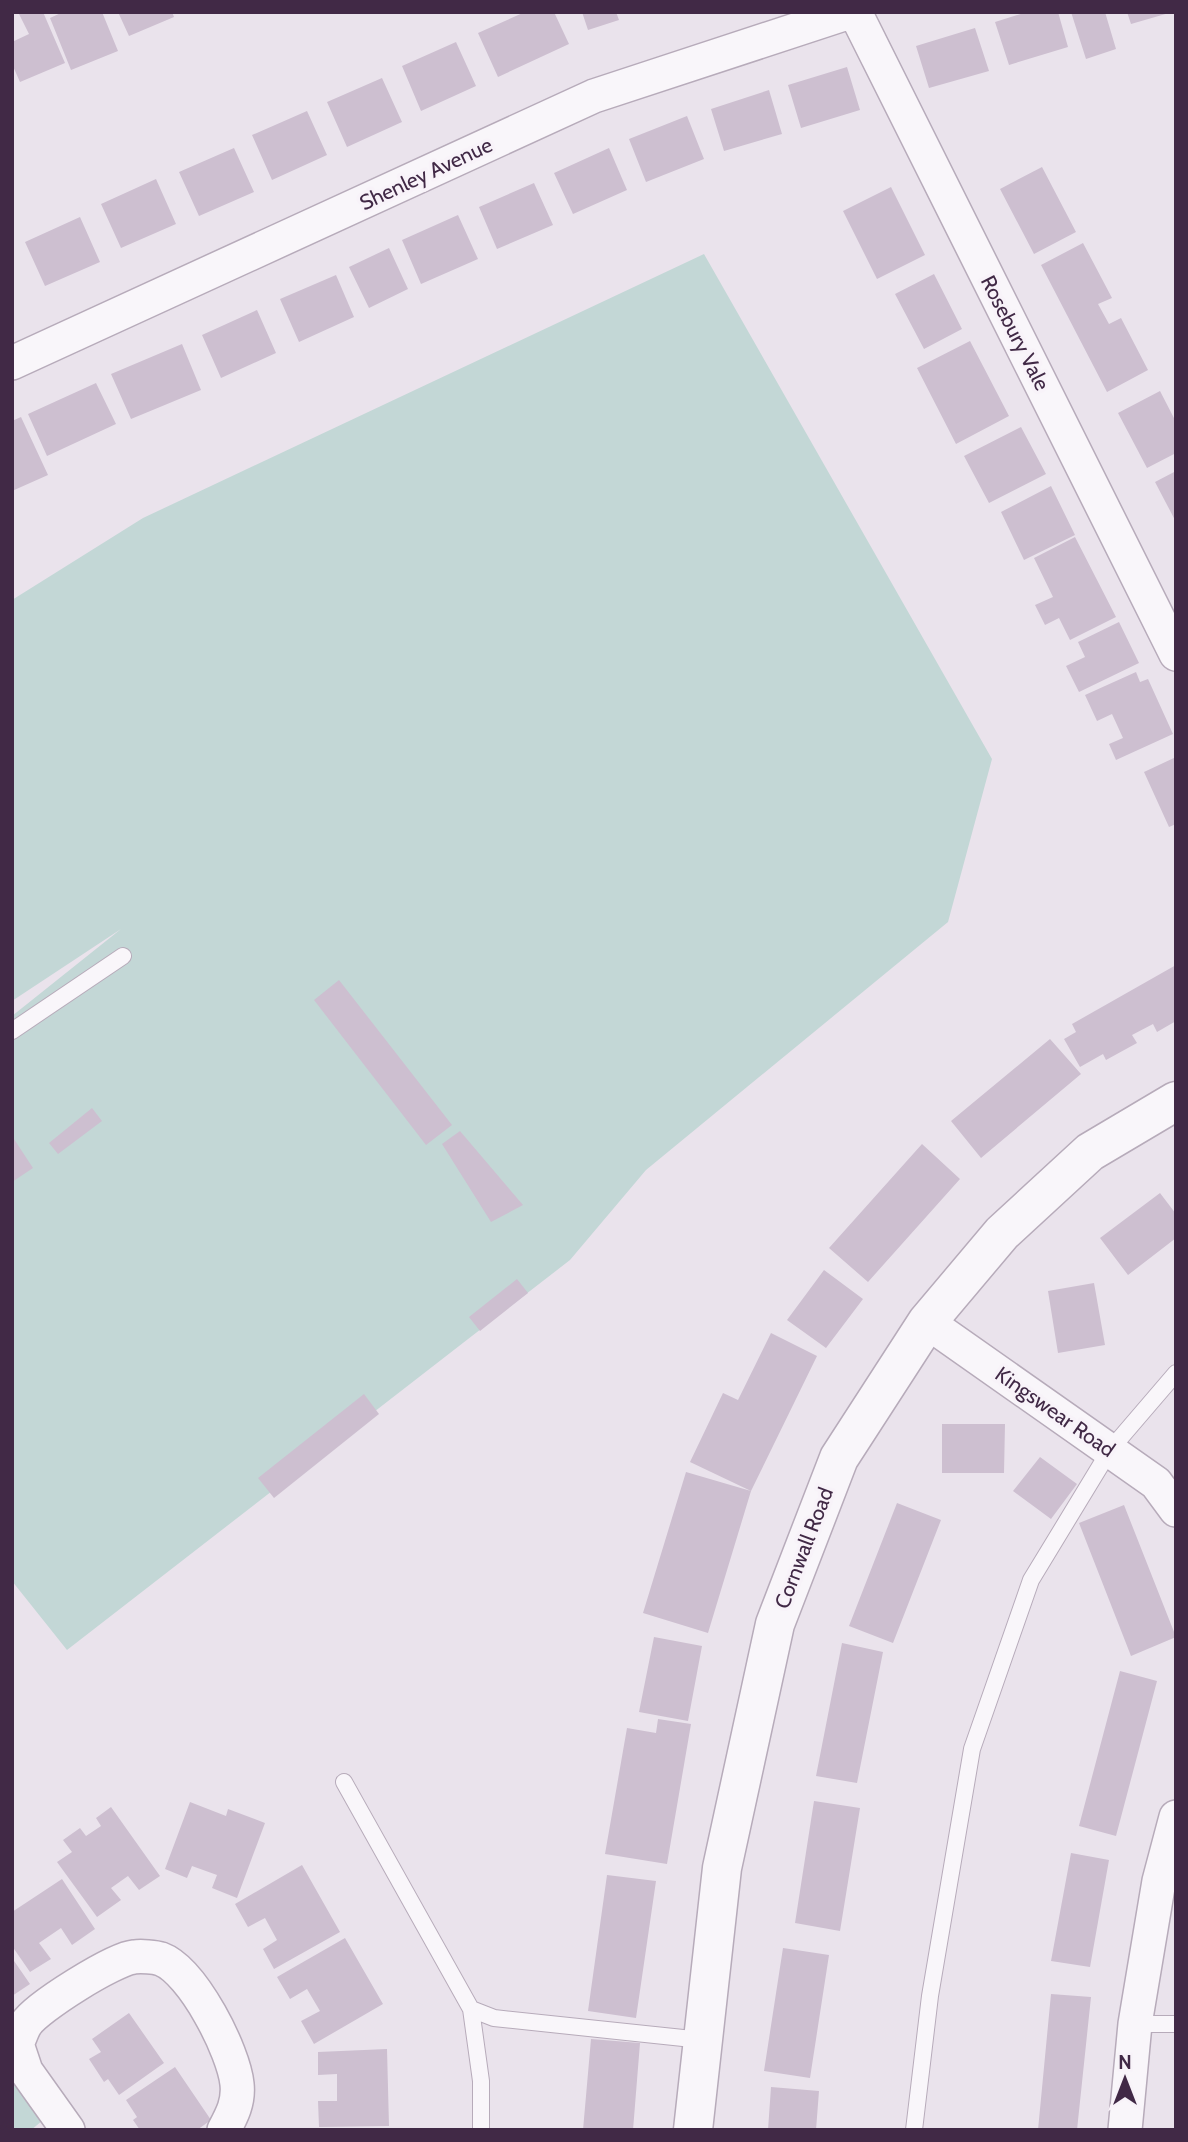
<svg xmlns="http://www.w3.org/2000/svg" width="1188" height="2142" viewBox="0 0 1188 2142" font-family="Cabin,sans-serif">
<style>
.green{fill:#c3d7d6}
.building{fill:#cdbfd0}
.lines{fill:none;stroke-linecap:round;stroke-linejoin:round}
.service-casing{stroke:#b7abba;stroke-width:18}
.minor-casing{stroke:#b7abba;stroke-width:36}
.tertiary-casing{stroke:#b7abba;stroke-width:41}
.service{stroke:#f9f6fa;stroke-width:16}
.minor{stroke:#f9f6fa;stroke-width:33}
.tertiary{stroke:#f9f6fa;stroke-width:38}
.labels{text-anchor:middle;stroke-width:7;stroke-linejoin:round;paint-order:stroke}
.street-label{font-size:21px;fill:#412946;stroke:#f8f3f9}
</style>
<rect width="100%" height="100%" fill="#eae3ec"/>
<path class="green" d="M704 254 992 759 948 922 646 1170 570 1260 67 1650 12 1581V1016L121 929 12 1001V600L143 518Z
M12 2074 42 2121 31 2130H12Z"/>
<path class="building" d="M23 12H43L65 63 20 82 12 64V42L29 34 19 14Z
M63 12H102L118 51 71 70 50 18Z
M118 12H172L174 17 129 36Z
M525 12H554L569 44 498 77 478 33Z
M582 12H616L619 20 588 30Z
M1027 12H1058L1068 47 1009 65 995 22Z
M1071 12H1105L1116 49 1086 59Z
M1127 12H1169V13L1131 24Z
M975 28 989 71 929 88 916 46Z
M456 42 476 86 421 111 402 66Z
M847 67 860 110 801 128 788 85Z
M382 78 402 122 347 147 327 102Z
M769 90 782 134 724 151 711 109Z
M307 111 327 155 272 180 252 135Z
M687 116 704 159 646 182 629 139Z
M234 148 254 192 199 216 179 172Z
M609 148 627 190 573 214 554 173Z
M1042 167 1076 232 1034 254 1000 189Z
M156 179 176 224 121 248 101 204Z
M534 183 553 225 497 249 479 207Z
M891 187 925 255 877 279 843 211Z
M458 215 478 259 421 284 402 240Z
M80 217 100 262 45 286 25 242Z
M1083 243 1112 298 1098 304 1109 324 1121 318 1148 370 1107 392 1041 265Z
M389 248 408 289 369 308 349 267Z
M934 274 962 329 924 349 895 294Z
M336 275 354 317 299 342 280 299Z
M257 310 276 353 221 378 202 335Z
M970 341 1009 416 956 444 917 368Z
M182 344 201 390 131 419 111 374Z
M96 383 116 424 47 456 28 414Z
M1160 391 1176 422V453L1147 468 1118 413Z
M21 417 48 475 12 491V421Z
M1021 427 1046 474 989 503 964 456Z
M1176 471V522L1155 482Z
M1051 486 1075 535 1024 560 1001 512Z
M1075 537 1116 617 1070 640 1059 618 1045 625 1035 605 1053 597 1034 558Z
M1119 622 1139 663 1079 692 1066 666 1085 657 1078 642Z
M1136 672 1140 682 1148 679 1173 734 1116 760 1109 744 1123 738 1112 714 1097 721 1085 695Z
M1176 757V824L1169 827 1144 772Z
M1176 965V1021L1157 1032 1153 1024 1132 1035 1137 1043 1106 1060 1103 1054 1080 1067 1064 1039 1076 1032 1072 1024Z
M339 980 452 1125 426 1145 314 1000Z
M1050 1039 1081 1074 981 1158 951 1121Z
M92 1108 102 1121 58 1154 49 1143Z
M460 1131 523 1205 491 1222 442 1144Z
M12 1136 33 1168 12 1182Z
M922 1144 960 1179 868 1282 829 1248Z
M1160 1193 1176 1214V1238L1128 1275 1100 1238Z
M824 1270 863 1299 826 1348 787 1320Z
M517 1279 528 1293 480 1331 469 1317Z
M1094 1283 1105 1345 1058 1353 1048 1291Z
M771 1333 817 1356 751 1491 690 1462 723 1393 738 1400Z
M364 1394 379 1414 274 1498 258 1478Z
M942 1424H1005L1004 1473H942Z
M1040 1457 1077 1484 1051 1519 1013 1491Z
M686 1472 751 1491 708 1633 643 1613Z
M897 1503 941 1520 893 1643 849 1626Z
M1124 1505 1176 1637 1131 1656 1079 1523Z
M654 1637 702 1646 688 1721 639 1712Z
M842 1643 883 1652 857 1783 816 1776Z
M1120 1671 1157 1681 1116 1836 1079 1826Z
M658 1719 691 1724 667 1864 605 1854 627 1728 656 1733Z
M814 1801 860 1808 840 1931 795 1923Z
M190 1802 226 1816 228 1809 265 1823 237 1898 212 1888 217 1875 192 1866 187 1878 165 1869Z
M111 1807 160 1876 139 1890 128 1876 111 1888 121 1900 97 1917 57 1862 72 1852 63 1840 80 1828 86 1836 101 1826 96 1818Z
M1071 1853 1109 1860 1090 1967 1051 1961Z
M302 1865 340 1932 274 1969 263 1949 277 1940 265 1918 248 1927 235 1904Z
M607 1875 656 1881 636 2018 588 2011Z
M62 1879 95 1929 72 1945 61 1928 39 1943 51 1959 30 1972 12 1946V1912Z
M345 1938 383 2004 314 2044 301 2021 320 2011 307 1989 290 1999 277 1977Z
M783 1948 829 1955 810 2078 764 2071Z
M12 1958 30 1984 12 1996Z
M1051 1994 1091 1997 1077 2130H1038Z
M129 2013 164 2063 119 2095 108 2079 104 2082 89 2059 101 2052 92 2039Z
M591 2039 640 2043 633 2130H583Z
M387 2049 389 2126 319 2127 318 2101H337V2074L318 2075V2052Z
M175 2067 211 2120 197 2130H140L133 2120 137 2117 126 2100Z
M771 2087 819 2091 816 2130H768Z"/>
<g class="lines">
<defs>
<path id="service" d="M12 1031 123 956
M344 1782 471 2009 494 2018 702 2040
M471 2009 481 2081V2130
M1135 2024H1176
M914 2130 930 1996 972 1749 1031 1580 1110 1450 1176 1373"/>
<path id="minor" d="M855 12 1176 654
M12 363 594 96 850 12
M927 1322 1156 1483 1176 1510
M68 2130 26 2071 17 2044C20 2038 22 2030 26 2024 37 2007 114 1959 134 1957 141 1956 155 1957 161 1959 193 1971 234 2052 237 2084 239 2102 232 2115 224 2130
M1125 2130 1135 2024 1159 1881 1176 1817"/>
<path id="tertiary" d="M693 2130 722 1868 775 1624 839 1458 927 1322 1002 1233 1090 1152 1176 1101"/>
</defs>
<use href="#service" class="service-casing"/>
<use href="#minor" class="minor-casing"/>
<use href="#tertiary" class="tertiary-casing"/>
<use href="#service" class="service"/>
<use href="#minor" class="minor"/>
<use href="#tertiary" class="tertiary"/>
</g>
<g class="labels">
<g class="street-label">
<text transform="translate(426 174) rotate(-25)" y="7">Shenley Avenue</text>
<text transform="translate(1015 333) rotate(63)" y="7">Rosebury Vale</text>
<text transform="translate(1055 1412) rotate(35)" y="7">Kingswear Road</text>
<text transform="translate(804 1548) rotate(-69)" y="7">Cornwall Road</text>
</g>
</g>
<rect width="1188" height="2142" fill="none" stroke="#412946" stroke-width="28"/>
<g transform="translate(1125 2079)" stroke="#f8f3f9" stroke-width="5" paint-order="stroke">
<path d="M0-5L12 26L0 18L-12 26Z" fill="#412946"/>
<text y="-10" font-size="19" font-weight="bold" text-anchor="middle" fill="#412946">N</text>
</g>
</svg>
